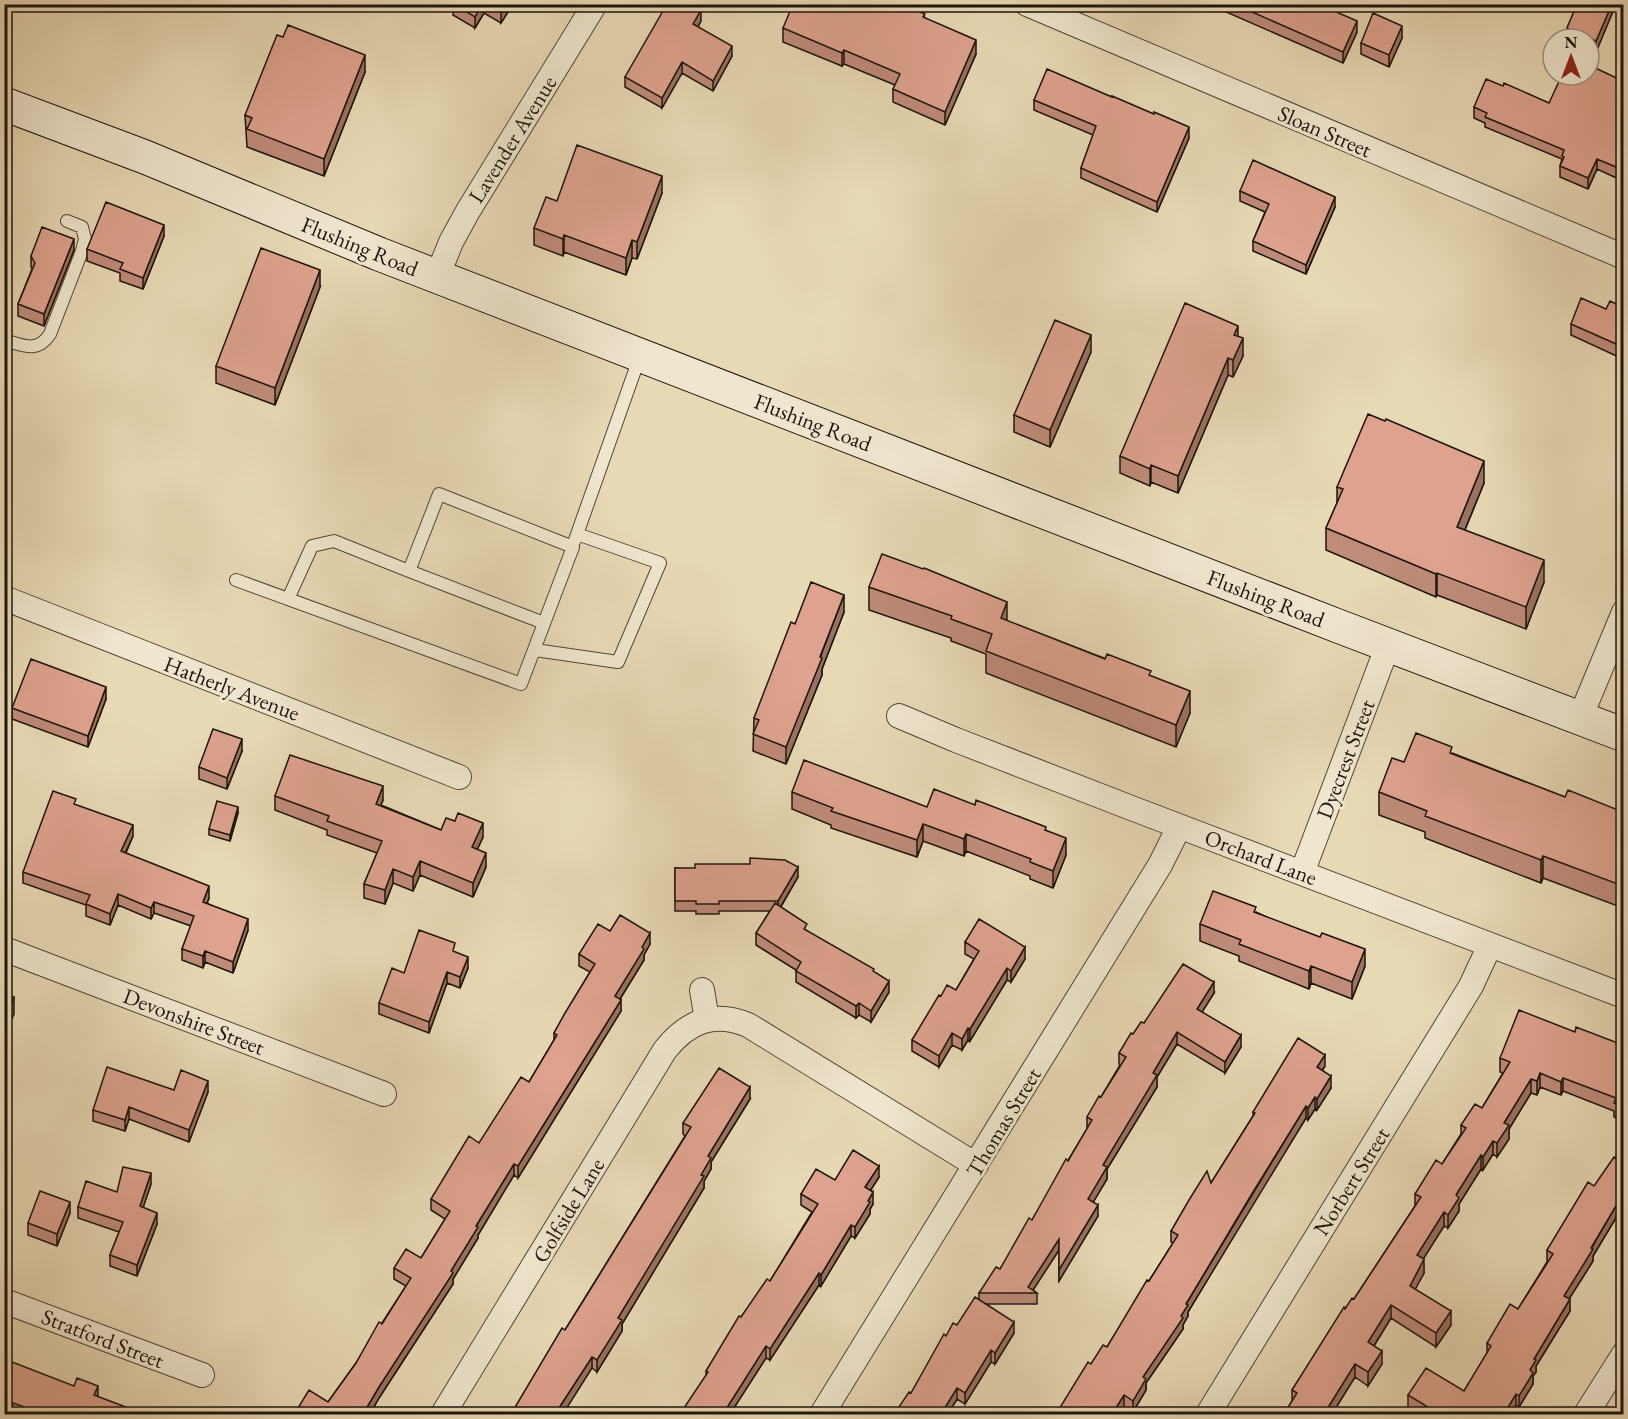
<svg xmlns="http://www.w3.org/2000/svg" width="1628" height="1419" viewBox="0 0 1628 1419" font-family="'EB Garamond',serif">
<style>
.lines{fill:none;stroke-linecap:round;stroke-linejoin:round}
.service-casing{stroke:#4f4636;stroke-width:14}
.minor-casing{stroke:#4f4636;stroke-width:26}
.secondary-casing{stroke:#1c150c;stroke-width:35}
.service{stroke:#f0e6cf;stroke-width:12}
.minor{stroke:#f0e6cf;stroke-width:24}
.secondary{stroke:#f0e6cf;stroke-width:33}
.wall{fill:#bf8b7a;stroke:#1c150c;stroke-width:1.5}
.shaded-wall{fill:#9b7163;stroke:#1c150c;stroke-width:1.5}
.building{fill:#dea28e;stroke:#1c150c;stroke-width:1.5}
.labels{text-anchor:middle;stroke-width:6;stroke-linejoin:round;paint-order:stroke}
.street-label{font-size:22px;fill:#1c150c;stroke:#f0e6cf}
</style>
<rect width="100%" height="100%" fill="#e8d9b5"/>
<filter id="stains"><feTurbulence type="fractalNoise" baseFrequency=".00333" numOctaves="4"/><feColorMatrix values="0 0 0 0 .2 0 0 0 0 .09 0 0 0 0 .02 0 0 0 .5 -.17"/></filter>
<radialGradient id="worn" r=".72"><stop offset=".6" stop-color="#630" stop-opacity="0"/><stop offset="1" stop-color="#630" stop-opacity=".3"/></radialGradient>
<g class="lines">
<defs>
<path id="service" d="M4 340C23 345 37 354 50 334L82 251 85 239 82 227 67 221
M575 540 640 356
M236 580 521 684 573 547 439 494 409 571 544 623
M288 599 312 546 334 541 409 571
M535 650 618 662 660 563 577 534"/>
<path id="minor" d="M1027 4 1624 257
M437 277 451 242 468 211 595 4
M4 598 459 777
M899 716 956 740 1134 809 1624 996
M1580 718 1624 612
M1302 873 1388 645
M4 949 384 1094
M702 990 707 1020
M4 1301 202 1375
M443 1414 665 1050C688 1021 714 1011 748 1025L976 1165
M822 1414 1160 865 1179 827
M1208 1414 1471 986 1490 945
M1586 1414 1624 1354"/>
<path id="secondary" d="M4 104 145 157 379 254 1338 626 1624 735"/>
</defs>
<use href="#service" class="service-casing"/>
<use href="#minor" class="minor-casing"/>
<use href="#secondary" class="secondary-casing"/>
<use href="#service" class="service"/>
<use href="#minor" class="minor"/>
<use href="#secondary" class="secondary"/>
</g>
<path class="wall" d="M453 4H513L501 23 484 13 475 28 453 15Z
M922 4V13L925 18 976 54 945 125 893 102V89L895 85 844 64 842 66 783 42V28Z
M1208 4H1318L1357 32 1343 63Z
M1573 4H1616L1596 52 1589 49V39H1567V28L1577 6Z
M701 21 698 27 732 56 713 91 682 73 662 108 625 87V77Z
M1402 38 1389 67 1361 54V43Z
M365 72 324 176 247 147 245 115Z
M1623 81V181L1597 169 1588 189 1560 177V166L1562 159 1485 127V123L1474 118V107L1549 103Z
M1034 100 1189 138 1157 212 1081 178V168L1093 135 1034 110Z
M1240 191 1335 207 1306 274 1253 251V241L1265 212 1240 201Z
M662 193 637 259 632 258 626 275 564 252 563 256 534 245V228L557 201Z
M164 236 143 289 120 281V273L87 261V249Z
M74 250 44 326 18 316V304L32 269 31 267V256Z
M320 287 275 405 216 383V366Z
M1623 307V359L1571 335V324Z
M1238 337 1243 356 1233 377 1228 375 1178 493 1151 482 1150 486 1120 473V456Z
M1091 352 1050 447 1014 432V415Z
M1484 483 1465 530 1544 582 1526 629 1437 595 1436 597 1326 550V528L1337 503V487Z
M869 587 1007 621 1151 676 1190 713 1176 747 986 673V654L951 641V638L869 610Z
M844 612 822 669V675L786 764 753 751 754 718 795 624Z
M106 699 88 747 12 719V708Z
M242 751 227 789 199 779V767Z
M1452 753 1565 797 1623 812V908L1543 878 1541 883 1425 838V832L1379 815V792Z
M792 792 927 807 975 805 1046 830 1066 855 1053 888 1030 879V876L966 851 964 856 923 841 917 857 831 828V825L792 809Z
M275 796 383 800 381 805 441 830 483 837 477 850 486 867 473 897 420 875 413 891 393 883 385 904 364 898V884L377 853 327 835V830L275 810Z
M76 805 133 836 126 853 209 898 207 903 248 930 233 973 205 962 203 968 182 960V949L191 926 154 913 151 919 118 905 110 925 86 916V905L23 883V872Z
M238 813 230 841 209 835V829Z
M675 868 798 877 781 907 807 931 874 972 889 992 871 1022 859 1015 856 1018 796 982V970L756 945V933L770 911H719V914H696V911H675Z
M1256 912 1365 966 1352 999 1311 983 1309 989 1239 961V956L1200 941V924Z
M610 931 650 944 644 955V960L620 999 621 1011 518 1178 514 1175 478 1235V1238L453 1279V1284L379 1398 370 1414H298V1408L328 1402 356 1363 406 1286 394 1279V1268L421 1258 445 1219 431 1210V1199L479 1143 529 1082 554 1040V1033L590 972 579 966V954Z
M965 942 1025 959 1011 982 1007 980 970 1041 968 1040 962 1050 952 1045 939 1067 912 1051V1040L941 996 956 990 974 959 965 954Z
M455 952 468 968 460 988 447 983 429 1033 379 1014V1003L404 973Z
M1214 993 1202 1012 1241 1047 1225 1073 1177 1044 1157 1077V1087L1107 1169V1179L1093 1202 1098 1216 1059 1281V1250L1033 1290 1037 1293V1304H987L1014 1333 995 1364 991 1362 965 1404 957 1399 948 1414H895V1413L911 1393 946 1336 957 1325 979 1299V1293L1000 1269 1032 1220 1087 1129V1117L1101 1097 1120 1065 1119 1064V1053L1133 1034 1144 1023Z
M1575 1032 1623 1045V1121L1614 1117V1111L1563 1091 1561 1095 1540 1087 1537 1095 1531 1093 1509 1129V1139L1497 1157 1493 1154 1483 1170 1481 1169 1459 1204V1211L1448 1228 1444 1226 1423 1259 1424 1273 1415 1289 1451 1325 1436 1347 1391 1318 1374 1346 1382 1364 1368 1386 1355 1377 1332 1414H1284L1292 1401V1390L1345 1309 1354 1299 1415 1206V1194L1442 1164 1461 1134V1125L1482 1108 1503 1073 1500 1072V1058Z
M1325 1066 1322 1070 1331 1088 1317 1110 1315 1109 1308 1120 1306 1118 1253 1203 1188 1312V1316L1183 1325V1329L1146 1383V1390L1133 1412 1124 1407 1119 1414H1056L1091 1364 1107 1347 1173 1243 1171 1242V1231L1211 1183 1253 1116V1112Z
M174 1090 208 1092 189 1142 129 1119 125 1131 93 1121V1110Z
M750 1099 711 1162V1169L704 1181V1188L622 1324V1331L597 1372 592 1368 565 1330 685 1136 683 1134V1123Z
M1623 1162V1220L1617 1216 1593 1256V1261L1569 1299 1570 1311 1536 1366V1372L1533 1376V1384L1519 1407 1516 1405 1511 1414H1421L1408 1407V1395L1464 1391 1487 1354V1343L1518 1309 1547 1262V1250L1594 1186Z
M879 1177 870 1191 873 1204 870 1209V1214L855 1238 851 1236 821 1286 819 1285 770 1360 766 1358 730 1414 706 1374V1371L741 1317 770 1281 812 1212 801 1205V1194L835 1180Z
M151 1184 143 1207 157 1224 137 1276 110 1266V1255L119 1232 78 1218V1207L117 1192Z
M70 1213 57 1246 28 1235V1223Z
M4 1363 98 1397 144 1414H4Z"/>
<path class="shaded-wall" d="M482 4H484V13L475 28V17Z
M506 4H513L501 23V11Z
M921 4H922V15L918 11Z
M1612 4H1616L1596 52V41Z
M701 10V21L693 35V24Z
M1357 21V32L1343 63V52Z
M1402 26V38L1389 67V55Z
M976 40V54L945 125V112Z
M732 46V56L713 91V81Z
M844 50V64L842 66V53Z
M365 55V72L324 176V159Z
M682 62V73L662 108V98Z
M1189 127V138L1157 212V202Z
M1597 159V169L1588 189V178Z
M662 176V193L637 259V242Z
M1335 197V207L1306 274V265Z
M164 225V236L143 289V278Z
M564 235V252L563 256V239Z
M74 239V250L44 326V314Z
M632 240V258L626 275V258Z
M320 270V287L275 405V388Z
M1238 326V343L1234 335Z
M1091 335V352L1050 447V430Z
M1243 338V356L1233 377V360Z
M1228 358V375L1178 493V476Z
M1484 461V483L1457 549V527Z
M1151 465V482L1150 486V469Z
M1544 560V582L1526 629V607Z
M1437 573V595L1436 597V574Z
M844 595V612L822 669V675L786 764V747Z
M1007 602V624L1001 618Z
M106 687V699L88 747V736Z
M1190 691V713L1176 747V725Z
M242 739V751L227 789V778Z
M383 786V800L376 818V804Z
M238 807V813L230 841V835Z
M483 823V837L472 861V847Z
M923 824V841L917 857V840Z
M133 825V836L121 862V851Z
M966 834V851L964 856V839Z
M1066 838V855L1053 888V871Z
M486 853V867L473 897V883Z
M1543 856V878L1541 883V860Z
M420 861V875L413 891V877Z
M798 867V877L778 911V901Z
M393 869V883L385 904V890Z
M209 886V898L203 914V902Z
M118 894V905L110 925V914Z
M154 902V913L151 919V908Z
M248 919V930L233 973V962Z
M650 933V944L644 955V960L615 1007V996Z
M1025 947V959L1011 982V971Z
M1365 949V966L1352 999V982Z
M205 951V962L203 968V956Z
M468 957V968L460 988V977Z
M1311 966V983L1309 989V971Z
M1007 968V980L970 1041V1029Z
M447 972V983L429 1033V1022Z
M889 981V992L871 1022V1011Z
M1214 982V993L1197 1020V1009Z
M14 997V1014L4 1038V1021Z
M621 1000V1011L518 1178V1166Z
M859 1003V1015L856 1018V1006Z
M968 1028V1040L962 1050V1039Z
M1177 1032V1044L1157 1077V1087L1107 1169V1179L1088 1211V1199L1103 1165 1153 1073Z
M952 1033V1045L939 1067V1056Z
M1241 1035V1047L1225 1073V1062Z
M1325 1055V1066L1317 1079V1067Z
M1540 1073V1087L1537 1095V1081Z
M1331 1076V1088L1317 1110V1099Z
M1563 1078V1091L1561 1095V1082Z
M1531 1079V1093L1509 1129V1139L1497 1157V1143L1504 1123Z
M208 1081V1092L189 1142V1130Z
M750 1087V1099L711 1162V1169L704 1181V1188L622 1324V1331L597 1372V1360L618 1318 701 1175 708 1156Z
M1315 1097V1109L1308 1120V1108Z
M1306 1106V1118L1188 1312V1316L1183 1325V1329L1146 1383V1390L1133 1412V1401L1143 1377 1181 1316 1186 1304Z
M129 1107V1119L125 1131V1120Z
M1493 1141V1154L1483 1170V1157Z
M1481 1155V1169L1459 1204V1211L1448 1228V1215L1456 1195Z
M514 1164V1175L478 1235V1238L453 1279V1284L379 1398 370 1414H363L379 1387 451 1271 476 1226Z
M879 1166V1177L865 1199V1187Z
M151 1173V1184L140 1217V1206Z
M873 1192V1204L870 1209V1214L855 1238V1227L868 1201Z
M70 1202V1213L57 1246V1234Z
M1617 1204V1216L1593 1256V1261L1564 1307V1296Z
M1098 1205V1216L1059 1281V1270Z
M1444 1212V1226L1417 1269V1255Z
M157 1213V1224L137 1276V1265Z
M851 1225V1236L821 1286V1275Z
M1059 1239V1250L1031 1293 1028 1287Z
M1424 1259V1273L1410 1299V1286Z
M819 1273V1285L770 1360V1349Z
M1570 1299V1311L1536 1366V1372L1533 1376V1384L1519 1407V1396L1530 1370 1534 1359Z
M1391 1305V1318L1368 1355V1342Z
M1451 1311V1325L1436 1347V1333Z
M1014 1322V1333L995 1364V1353Z
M766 1346V1358L730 1414H723Z
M991 1350V1362L965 1404V1393Z
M1382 1351V1364L1368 1386V1372Z
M592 1357V1368L563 1414H555Z
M1355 1364V1377L1332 1414H1324Z
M98 1386V1397L94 1395Z
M957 1388V1399L948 1414H941Z
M1516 1394V1405L1511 1414H1504Z
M1124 1395V1407L1119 1414H1112Z
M13 1403 12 1414H8Z"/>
<path class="building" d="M454 4H482L475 17Z
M490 4H506L501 11Z
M667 4H692L701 10 693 24 732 46 713 81 682 62 662 98 625 77Z
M793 4H921L918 11 925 14 923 17 976 40 945 112 893 89 900 74 844 50 842 53 783 28Z
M1234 4H1318L1357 21 1343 52Z
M1577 4H1612L1596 41 1567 28Z
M1373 13 1402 26 1389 55 1361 43Z
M288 25 365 55 324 159 247 129 252 118 245 115 277 35 283 37Z
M1589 65 1623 81V170L1597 159 1588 178 1560 166 1564 157 1562 156 1564 150 1485 117 1487 113 1474 107 1486 79 1503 86 1504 83 1549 103 1562 75H1589Z
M1047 69 1112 97V96L1154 114V112L1189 127 1157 202 1081 168 1096 126 1034 100Z
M577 145 662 176 637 242 632 240 626 258 564 235 563 239 534 228 546 197 557 201Z
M1253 160 1335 197 1306 265 1253 241 1269 204 1240 191Z
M106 202 164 225 143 278 120 269 123 263 87 249Z
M42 227 74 239 44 314 18 304 35 263 31 256Z
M261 248 320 270 275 388 216 366Z
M1581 298 1606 309 1610 301 1623 307V347L1571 324Z
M1185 303 1238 326 1234 335 1243 338 1233 360 1228 358 1178 476 1151 465 1150 469 1120 456Z
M1055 320 1091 335 1050 430 1014 415Z
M1368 414 1385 421 1386 419 1484 461 1457 527 1544 560 1526 607 1437 573 1436 574 1326 528 1343 489 1337 487Z
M882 554 923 569 924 568 1007 602 1001 618 1105 659 1107 654 1151 671 1149 675 1190 691 1176 725 986 651 992 634 951 619 952 616 869 587Z
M811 582 844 595 820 657 822 658 786 747 753 734 759 720 754 718 791 622 795 624Z
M31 659 106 687 88 736 12 708Z
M213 729 242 739 227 778 199 767Z
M1416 733 1452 747 1450 753 1565 797 1568 790 1623 812V886L1543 856 1541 860 1425 816 1427 811 1379 792 1392 758 1404 762Z
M290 755 383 786 376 804 441 830 446 818 455 821 458 813 483 823 472 847 486 853 473 883 420 861 413 877 393 869 385 890 364 884 382 841 327 821 329 816 275 796Z
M804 760 927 807 934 789 975 805 976 800 1046 827 1045 830 1066 838 1053 871 1030 862 1031 859 966 834 964 839 923 824 917 840 831 811 833 808 792 792Z
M53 791 76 799 74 804 133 825 121 851 209 886 203 902 248 919 233 962 205 951 203 956 182 949 194 916 154 902 151 908 118 894 110 914 86 904 90 895 23 872Z
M217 801 238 807 230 835 209 829Z
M750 858 785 860 798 867 778 901H719V904H696V901H675V868H695V864H750Z
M1213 891 1256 907 1254 912 1320 937 1322 933 1365 949 1352 982 1311 966 1309 971 1239 944 1241 940 1200 924Z
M775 903 807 924 804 929 874 969 873 971 889 981 871 1011 859 1003 856 1006 796 971 801 962 756 933Z
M620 915 650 933 642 947 644 949 615 996 621 1000 518 1166 514 1164 476 1226 478 1227 451 1271 453 1273 379 1387 363 1414H309L298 1408 309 1390 328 1402 356 1363 379 1322 382 1324 411 1278 394 1268 406 1249 421 1258 450 1211 431 1199 469 1136 479 1143 521 1077 529 1082 557 1035 554 1033 565 1013 595 964 579 954 598 924 610 931Z
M979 919 1025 947 1011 971 1007 968 970 1029 968 1028 962 1039 952 1033 939 1056 912 1040 939 995 941 996 947 985 956 990 979 951 965 942Z
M419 930 455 943 453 951 468 957 460 977 447 972 429 1022 379 1003 392 968 404 973Z
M1183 964 1214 982 1197 1009 1241 1035 1225 1062 1177 1032 1153 1073 1157 1075 1103 1165 1107 1167 1088 1199 1098 1205 1059 1270V1239L1028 1287 1037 1293H979L996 1267 1000 1269 1029 1218 1032 1220 1066 1159 1068 1161 1092 1120 1087 1117 1099 1096 1101 1097 1126 1057 1119 1053 1131 1033 1133 1034 1141 1022 1144 1023Z
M4 994 14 997 4 1021Z
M1519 1010 1575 1032 1576 1027 1623 1045V1107L1614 1103 1616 1098 1563 1078 1561 1082 1540 1073 1537 1081 1531 1079 1504 1123 1509 1125 1497 1143 1493 1141 1483 1157 1481 1155 1456 1195 1459 1198 1448 1215 1444 1212 1417 1255 1424 1259 1410 1286 1451 1311 1436 1333 1391 1305 1368 1342 1382 1351 1368 1372 1355 1364 1324 1414H1284L1297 1393 1292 1390 1344 1307 1345 1309 1352 1298 1354 1299 1421 1197 1415 1194 1436 1160 1442 1164 1466 1128 1461 1125 1475 1104 1482 1108 1510 1062 1500 1058Z
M1298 1038 1325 1055 1317 1067 1331 1076 1317 1099 1315 1097 1308 1108 1306 1106 1253 1192 1186 1304 1188 1305 1181 1316 1183 1318 1143 1377 1146 1379 1133 1401 1124 1395 1112 1414H1056L1088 1362 1091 1364 1103 1345 1107 1347 1147 1280 1149 1281 1178 1235 1171 1231 1189 1200 1207 1171 1211 1183 1255 1113 1253 1112Z
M107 1067 174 1090 181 1070 208 1081 189 1130 129 1107 125 1120 93 1110Z
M719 1068 750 1087 708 1156 711 1158 701 1175 704 1176 618 1318 622 1320 597 1360 592 1357 555 1414H511L562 1328 565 1330 585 1298 691 1127 683 1123Z
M853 1150 879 1166 865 1187 873 1192 868 1201 870 1202 855 1227 851 1225 821 1275 819 1273 770 1349 766 1346 723 1414H680L708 1372 706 1371 739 1316 741 1317 767 1279 770 1281 818 1204 801 1194 816 1169 835 1180Z
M1614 1157 1623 1162V1208L1617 1204 1591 1248 1593 1249 1564 1296 1570 1299 1534 1359 1536 1360 1530 1370 1533 1373 1519 1396 1516 1394 1504 1414H1439L1408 1395 1426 1368 1464 1391 1491 1346 1487 1343 1510 1304 1518 1309 1553 1254 1547 1250 1588 1182 1594 1186Z
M123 1167 151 1173 140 1206 157 1213 137 1265 110 1255 123 1222 78 1207 86 1181 117 1192Z
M40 1191 70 1202 57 1234 28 1223Z
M975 1297 1014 1322 995 1353 991 1350 965 1393 957 1388 941 1414H898L895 1413 909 1392 911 1393 944 1334 946 1336 953 1323 957 1325Z
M12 1362 74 1386 77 1378 98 1386 94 1395 144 1414H44L13 1403 8 1414H4V1363L11 1365Z"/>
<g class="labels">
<g class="street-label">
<text transform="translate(1325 131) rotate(23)" y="8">Sloan Street</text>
<text transform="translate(512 139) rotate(-58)" y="8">Lavender Avenue</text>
<text transform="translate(360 246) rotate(22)" y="8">Flushing Road</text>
<text transform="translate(813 422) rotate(21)" y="8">Flushing Road</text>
<text transform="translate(1266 598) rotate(21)" y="8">Flushing Road</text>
<text transform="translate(232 688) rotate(21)" y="8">Hatherly Avenue</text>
<text transform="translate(1345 759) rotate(-69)" y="8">Dyecrest Street</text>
<text transform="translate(1261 857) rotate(21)" y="8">Orchard Lane</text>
<text transform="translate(194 1021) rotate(21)" y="8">Devonshire Street</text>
<text transform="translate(1003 1122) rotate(-59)" y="8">Thomas Street</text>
<text transform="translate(1351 1181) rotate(-58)" y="8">Norbert Street</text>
<text transform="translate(568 1210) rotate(-59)" y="8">Golfside Lane</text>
<text transform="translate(103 1338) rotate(21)" y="8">Stratford Street</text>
</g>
</g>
<rect width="1628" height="1419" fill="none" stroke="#e8d9b5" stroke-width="24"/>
<rect x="6" y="6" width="1616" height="1407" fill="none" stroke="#1c150c" stroke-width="3"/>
<rect x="12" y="12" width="1604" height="1395" fill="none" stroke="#1c150c" stroke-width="1.5"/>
<g transform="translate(1571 57)"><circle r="28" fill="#f0e6cf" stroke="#9b9281" stroke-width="1.5"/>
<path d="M0-4.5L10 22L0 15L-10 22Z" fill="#8f2418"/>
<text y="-9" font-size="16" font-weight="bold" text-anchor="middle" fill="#1c150c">N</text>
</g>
<rect width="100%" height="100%" filter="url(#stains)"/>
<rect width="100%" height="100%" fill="url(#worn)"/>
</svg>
